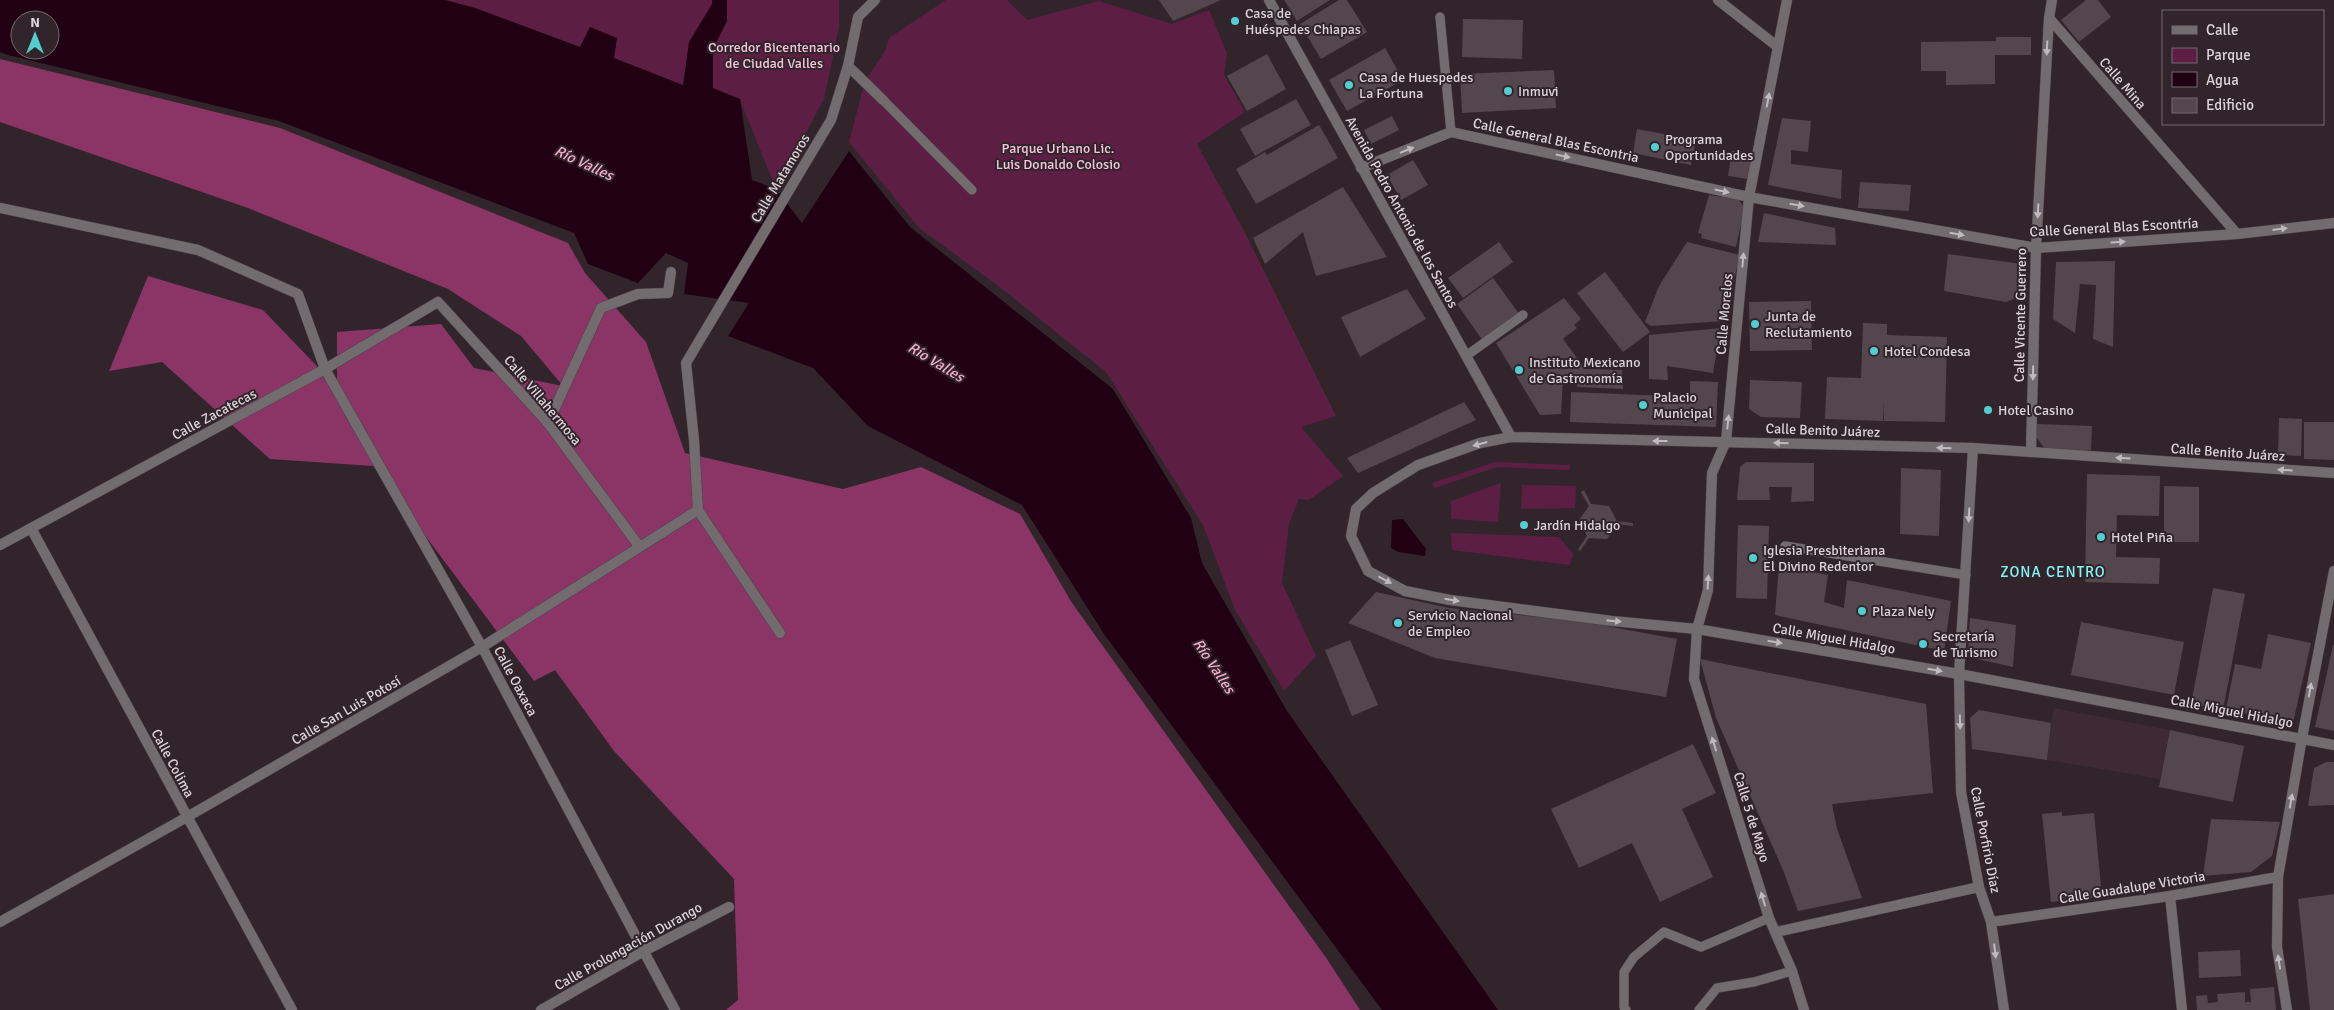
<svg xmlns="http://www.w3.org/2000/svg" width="2334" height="1010" viewBox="0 0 2334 1010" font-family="Signika,sans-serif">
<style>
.built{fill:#3d2a34}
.green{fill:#5c1f43}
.forest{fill:#8a3566}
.water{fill:#220014;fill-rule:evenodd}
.building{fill:#54464d}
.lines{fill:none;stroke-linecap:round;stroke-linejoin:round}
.service-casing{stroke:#4c4147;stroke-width:10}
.pedestrian-casing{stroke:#4c4147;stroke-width:11}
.minor-casing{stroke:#4c4147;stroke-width:11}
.tertiary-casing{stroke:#4c4147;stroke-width:11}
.service{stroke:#726c6f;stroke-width:9}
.pedestrian{stroke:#726c6f;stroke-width:10}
.minor{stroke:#726c6f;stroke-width:10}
.tertiary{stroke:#726c6f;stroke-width:10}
.oneway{fill:#c1b9bd}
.poi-dot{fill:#52cdd0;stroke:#31252b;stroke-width:2}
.labels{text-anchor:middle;stroke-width:4;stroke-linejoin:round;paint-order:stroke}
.poi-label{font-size:14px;fill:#dbd3d7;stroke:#31252b;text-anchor:start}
.park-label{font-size:14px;fill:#f5c4dc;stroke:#31252b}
.street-label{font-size:14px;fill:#dbd3d7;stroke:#31252b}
.water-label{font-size:15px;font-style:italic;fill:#f3abcf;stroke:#31252b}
.neighbourhood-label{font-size:15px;letter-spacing:1px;fill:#87f2f5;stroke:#31252b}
</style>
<rect width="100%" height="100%" fill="#31252b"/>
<path class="built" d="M2053 708 2170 730 2160 779 2047 760Z"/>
<path class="green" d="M445 0H712V4L683 86 613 58 590 27 580 47 475 8Z
M722 0H839V27L824 99 776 189 740 100 713 89V49Z
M946 0H1007L1027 20 1099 1 1172 24 1209 10 1227 53 1224 75 1245 112 1197 144 1245 233 1336 416 1301 427 1343 476 1309 500 1299 499 1289 524 1282 583 1316 656 1284 691 1235 610 1203 525 1106 372 1001 288 919 228 849 142 865 81 885 51 889 38Z
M1495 462 1570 465 1569 470 1497 467 1435 488 1432 483Z
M1501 483 1498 522 1451 519V501Z
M1522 485 1576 486 1575 508 1521 509Z
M1451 533 1559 537 1573 554 1570 565 1452 550Z"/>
<path class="forest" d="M0 59 280 128 568 243 585 273 646 342 685 453 843 489 921 467 1020 514 1072 603 1327 959 1360 1010H726L738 1000 734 879 614 751 555 670 534 681 373 466 270 459 162 362 109 371 148 276 263 310 337 387V332L441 324 474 368 563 386 521 336 448 289 248 208 0 122Z"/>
<path class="water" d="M0 0H445L475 8 580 47 590 27 617 38 614 58 683 85 689 42 712 4V0H727V21L713 49V88L740 99 752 180 776 189 802 223 849 151 910 227 1113 389 1191 518 1202 563 1287 711 1498 1010H1382L1104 634 1022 505 868 426 813 368 728 336 749 303 684 294 688 263 666 253 638 283 588 264 574 233 279 121 8 55 0 52ZM20 20H50V50H20Z
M1403 519 1426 549 1425 556 1398 552 1391 548 1392 520Z"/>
<path class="building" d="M1159 0H1221L1173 21Z
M1284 0H1330L1297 21Z
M1339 0H1347L1367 32 1321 59 1300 24Z
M2086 0H2098L2111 17 2079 42 2061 20Z
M1463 19 1523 20 1522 59 1462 57Z
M1996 37H2031V55H1995V84L1946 85V71H1921V42L1996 41Z
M1385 48 1403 80 1347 111 1329 80Z
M1267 54 1286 89 1247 111 1227 76Z
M1554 70 1556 108 1462 113 1460 74Z
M1296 99 1311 125 1255 156 1240 129Z
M1392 116 1399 130 1371 144 1364 130Z
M1782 118 1811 121 1808 152 1791 150V164L1842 170 1841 199 1768 185Z
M1319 125 1338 158 1256 204 1236 169 1265 152 1267 155Z
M1637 129 1696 140 1691 165 1633 153Z
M1732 151 1752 152 1748 179 1728 176Z
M1413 160 1428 185 1401 200 1387 175Z
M1860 182 1911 185 1909 211 1858 208Z
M1343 187 1387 257 1316 276 1303 232 1265 264 1253 238Z
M1709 195 1738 199 1742 204 1744 210 1736 247 1701 238 1702 234 1698 233Z
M1764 213 1835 228 1836 245 1758 242Z
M1499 242 1513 262 1463 298 1448 278Z
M1687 242 1740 255 1724 321 1651 326 1645 322 1659 286Z
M1948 254 2022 264V288L2016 298 2006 302 1944 291Z
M2115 261 2113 347 2093 339 2096 285 2080 284 2075 333 2053 319 2056 262Z
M1605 272 1650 332 1623 352 1577 293Z
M1493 278 1520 315 1483 341 1457 304Z
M1407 289 1426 319 1360 357 1341 317Z
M1564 298 1581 319 1574 325 1577 328 1563 339 1585 369 1622 370 1623 389 1578 387 1570 378H1563L1561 414 1540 415 1496 343Z
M1811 301 1812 350 1750 351 1749 302Z
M1863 323 1887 324V335L1947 337 1945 422 1884 421V401L1883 421 1825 419 1827 377 1861 378Z
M1721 328 1713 373 1667 366 1668 380 1649 379V335Z
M1750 380 1802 382 1800 418 1761 417 1749 409Z
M1690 381 1718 382 1716 427 1570 422 1571 392 1690 397Z
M1464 402 1476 420 1358 473 1347 458Z
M2279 418 2302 419 2301 456 2278 455Z
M2304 422H2334V460L2304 459Z
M2036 424 2092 426 2091 450H2046L2036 437Z
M1746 462 1814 463V501L1791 502 1792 487H1769L1770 500H1737L1740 467Z
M1901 468 1941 470 1939 536 1900 534Z
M2087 474 2160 476 2159 516 2117 515 2116 557 2160 558 2159 584 2085 582Z
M2164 486 2199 487V542H2164Z
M1584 490 1591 504 1609 506 1617 521 1633 523V526L1617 524 1607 539 1589 538 1580 551 1578 549 1587 536 1579 520 1589 506 1581 492Z
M1738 525 1769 526 1767 599 1736 598Z
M1779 565 1828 575 1824 602 1844 608 1847 580 1951 601 1944 651 1775 615Z
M2213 588 2245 594 2223 710 2191 704Z
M1376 592 1449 608 1579 621 1677 639 1666 697 1435 658 1348 623Z
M1970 618 2016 625 2013 667 1968 657Z
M2081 622 2184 642 2174 695 2071 675Z
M2268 634 2311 643 2293 723 2226 709 2235 664 2261 669Z
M1350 640 1378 705 1352 716 1325 650Z
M2333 645H2334V731L2315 727Z
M1700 659 1926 704 1933 793 1832 804 1837 829 1862 898 1798 911 1783 870 1716 718Z
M1979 710 2051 723 2047 760 1972 749 1970 718Z
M2170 730 2244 746 2233 802 2159 787Z
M1693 744 1716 793 1682 809 1713 877 1660 902 1632 843 1579 868 1551 809Z
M2326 762H2334V805L2308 806 2314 768Z
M2062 812V816L2094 813 2102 897 2051 902 2042 814Z
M2211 819 2280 822 2272 856 2251 872 2203 876Z
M2334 894V1010H2310L2298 899Z
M2240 950 2241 976 2199 978 2198 952Z
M2274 987 2276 1010H2197L2196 996 2207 995 2208 1003 2218 1002 2217 994 2245 992V1002H2251L2250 989Z"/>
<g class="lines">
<defs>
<path id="service" d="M1440 17 1451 132
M883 100 972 190
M1466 356 1523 315
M1785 546 1966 575
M1626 1010 1624 1007V972L1634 957 1664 932 1701 947 1769 918
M1699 1010 1717 988 1754 982 1792 971"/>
<path id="pedestrian" d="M848 66 883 100
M548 423 601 308 638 294 668 293 671 272
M2170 896 2182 1010"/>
<path id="minor" d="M1718 0 1778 47
M1787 0 1749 197 1726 441 1712 473 1708 590 1697 629 1694 679 1769 918 1792 971 1804 1010
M2049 18 2237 234
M1361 168 1451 132 1749 197 2036 248 2237 234 2334 223
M0 208 198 250 298 294 325 369 482 647 675 1010
M1973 448 1959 674 1961 792 1979 887 1991 922 2004 1010
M2031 452 2036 248 2049 18 2052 0
M698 510 780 633
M31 528 292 1010
M0 545 325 369 438 302 548 423 639 546
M2302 738 2334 571
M1991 922 2170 896 2278 877
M1776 932 1979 887
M541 1010 644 951 729 907"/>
<path id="tertiary" d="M1269 0 1511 437
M2334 473 1973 448 1511 437 1480 443 1418 465 1373 493 1356 509 1351 536 1368 571 1405 591 1450 600 1612 621 1697 629 1959 674 2334 745
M0 922 187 817 482 647 698 510 694 440 686 363 831 120 848 66 858 17 875 0
M2287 1010 2277 947 2278 877 2302 738"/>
</defs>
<use href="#service" class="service-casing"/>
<use href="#pedestrian" class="pedestrian-casing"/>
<use href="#minor" class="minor-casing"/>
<use href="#tertiary" class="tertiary-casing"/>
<use href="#service" class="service"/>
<use href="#pedestrian" class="pedestrian"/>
<use href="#minor" class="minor"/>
<use href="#tertiary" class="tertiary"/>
</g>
<defs><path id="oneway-solid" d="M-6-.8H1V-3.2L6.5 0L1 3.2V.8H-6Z" transform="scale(1.25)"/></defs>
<g class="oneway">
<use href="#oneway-solid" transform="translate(2047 48) rotate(93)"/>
<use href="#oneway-solid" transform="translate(1768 100) rotate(-79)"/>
<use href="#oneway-solid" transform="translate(1407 150) rotate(-22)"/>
<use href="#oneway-solid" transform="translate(1563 156) rotate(12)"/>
<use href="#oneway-solid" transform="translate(1722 191) rotate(12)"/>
<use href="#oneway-solid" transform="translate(1797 205) rotate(10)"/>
<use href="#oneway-solid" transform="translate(2038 211) rotate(93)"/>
<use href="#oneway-solid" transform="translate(2280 229) rotate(-7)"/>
<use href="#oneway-solid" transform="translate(1957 234) rotate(10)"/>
<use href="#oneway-solid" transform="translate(2118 242) rotate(-4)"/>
<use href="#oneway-solid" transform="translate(1743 260) rotate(-85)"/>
<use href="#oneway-solid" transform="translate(2033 373) rotate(91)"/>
<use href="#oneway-solid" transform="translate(1728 422) rotate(-84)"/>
<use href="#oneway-solid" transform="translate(1660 441) rotate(-180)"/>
<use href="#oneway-solid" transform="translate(1781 443) rotate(-178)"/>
<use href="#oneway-solid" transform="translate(1480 444) rotate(165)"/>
<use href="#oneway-solid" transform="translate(1944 448) rotate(-178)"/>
<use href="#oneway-solid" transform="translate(2123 458) rotate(-176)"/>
<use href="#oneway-solid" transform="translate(2285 470) rotate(-176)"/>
<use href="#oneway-solid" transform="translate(1969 515) rotate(93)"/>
<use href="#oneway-solid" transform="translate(1385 580) rotate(28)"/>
<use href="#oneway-solid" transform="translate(1708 582) rotate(-87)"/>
<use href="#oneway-solid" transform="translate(1452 600) rotate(9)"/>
<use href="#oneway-solid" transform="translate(1614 621) rotate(6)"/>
<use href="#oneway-solid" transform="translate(1775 642) rotate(10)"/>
<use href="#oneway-solid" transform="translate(1935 670) rotate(10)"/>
<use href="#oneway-solid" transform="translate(2310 690) rotate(-80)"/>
<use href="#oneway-solid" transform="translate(1960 722) rotate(89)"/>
<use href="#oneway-solid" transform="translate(1714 744) rotate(-107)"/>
<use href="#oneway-solid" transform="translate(2291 801) rotate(-80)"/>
<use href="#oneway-solid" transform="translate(1763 899) rotate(-107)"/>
<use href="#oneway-solid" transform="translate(1995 951) rotate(83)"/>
<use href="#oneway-solid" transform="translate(2279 962) rotate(-99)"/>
</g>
<g class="poi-dot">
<circle cx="1235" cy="21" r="5"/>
<circle cx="1349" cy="85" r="5"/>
<circle cx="1508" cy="91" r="5"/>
<circle cx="1655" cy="147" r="5"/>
<circle cx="1755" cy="324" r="5"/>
<circle cx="1874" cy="351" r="5"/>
<circle cx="1519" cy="370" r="5"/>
<circle cx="1643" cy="405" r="5"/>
<circle cx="1988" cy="410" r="5"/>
<circle cx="1524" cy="525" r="5"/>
<circle cx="2101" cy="537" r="5"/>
<circle cx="1753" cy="558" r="5"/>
<circle cx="1862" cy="611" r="5"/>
<circle cx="1398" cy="623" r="5"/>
<circle cx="1923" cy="644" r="5"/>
</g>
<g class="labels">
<g class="poi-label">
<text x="1245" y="18">Casa de<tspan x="1245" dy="16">Huéspedes Chiapas</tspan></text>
<text x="1359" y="82">Casa de Huespedes<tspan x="1359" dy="16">La Fortuna</tspan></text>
<text x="1518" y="96">Inmuvi</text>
<text x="1665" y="144">Programa<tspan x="1665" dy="16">Oportunidades</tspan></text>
<text x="1765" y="321">Junta de<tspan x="1765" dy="16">Reclutamiento</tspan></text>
<text x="1884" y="356">Hotel Condesa</text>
<text x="1529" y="367">Instituto Mexicano<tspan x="1529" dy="16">de Gastronomía</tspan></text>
<text x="1653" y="402">Palacio<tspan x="1653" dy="16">Municipal</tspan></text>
<text x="1998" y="415">Hotel Casino</text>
<text x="1534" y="530">Jardín Hidalgo</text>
<text x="2111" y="542">Hotel Piña</text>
<text x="1763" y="555">Iglesia Presbiteriana<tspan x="1763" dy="16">El Divino Redentor</tspan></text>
<text x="1872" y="616">Plaza Nely</text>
<text x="1408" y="620">Servicio Nacional<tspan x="1408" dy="16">de Empleo</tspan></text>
<text x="1933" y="641">Secretaría<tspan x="1933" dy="16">de Turismo</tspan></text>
</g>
<g class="park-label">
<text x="774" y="52">Corredor Bicentenario<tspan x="774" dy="16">de Ciudad Valles</tspan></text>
<text x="1058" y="153">Parque Urbano Lic.<tspan x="1058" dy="16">Luis Donaldo Colosio</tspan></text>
</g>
<g class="street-label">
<text transform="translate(2123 83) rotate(49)" y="5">Calle Mina</text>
<text transform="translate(1556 140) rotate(12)" y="5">Calle General Blas Escontria</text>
<text transform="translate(780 178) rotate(-59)" y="5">Calle Matamoros</text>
<text transform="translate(1402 212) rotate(61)" y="5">Avenida Pedro Antonio de los Santos</text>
<text transform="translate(2114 227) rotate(-3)" y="5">Calle General Blas Escontría</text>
<text transform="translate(1724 314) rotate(-85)" y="5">Calle Morelos</text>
<text transform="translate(2020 315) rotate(-89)" y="5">Calle Vicente Guerrero</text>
<text transform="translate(543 400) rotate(50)" y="5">Calle Villahermosa</text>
<text transform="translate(214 414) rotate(-28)" y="5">Calle Zacatecas</text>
<text transform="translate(1823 430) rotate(2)" y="5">Calle Benito Juárez</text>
<text transform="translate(2228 452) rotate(4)" y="5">Calle Benito Juárez</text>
<text transform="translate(1834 638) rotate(10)" y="5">Calle Miguel Hidalgo</text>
<text transform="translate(516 681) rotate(62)" y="5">Calle Oaxaca</text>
<text transform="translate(346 710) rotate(-30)" y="5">Calle San Luis Potosí</text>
<text transform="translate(2232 711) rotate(11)" y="5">Calle Miguel Hidalgo</text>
<text transform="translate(173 763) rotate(62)" y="5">Calle Colima</text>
<text transform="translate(1752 817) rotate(73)" y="5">Calle 5 de Mayo</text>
<text transform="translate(1986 840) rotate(79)" y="5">Calle Porfirio Díaz</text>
<text transform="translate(2132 887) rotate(-9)" y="5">Calle Guadalupe Victoria</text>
<text transform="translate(628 946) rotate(-29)" y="5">Calle Prolongación Durango</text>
</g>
<g class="water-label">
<text transform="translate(584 163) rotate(25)" y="5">Río Valles</text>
<text transform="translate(936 362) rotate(31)" y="5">Río Valles</text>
<text transform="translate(1214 666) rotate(56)" y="5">Río Valles</text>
</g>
<g class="neighbourhood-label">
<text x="2053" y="577">ZONA CENTRO</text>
</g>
</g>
<rect x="2162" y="10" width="162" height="115" fill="#31252b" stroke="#756b70"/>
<rect x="2172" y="26" width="25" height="8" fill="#726c6f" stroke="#756b70"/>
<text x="2206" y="35" font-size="15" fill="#dbd3d7">Calle</text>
<rect x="2172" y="48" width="25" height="15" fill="#5c1f43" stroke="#756b70"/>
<text x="2206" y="60" font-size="15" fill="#dbd3d7">Parque</text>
<rect x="2172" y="72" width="25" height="15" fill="#220014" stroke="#756b70"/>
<text x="2206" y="85" font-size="15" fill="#dbd3d7">Agua</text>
<rect x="2172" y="98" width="25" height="15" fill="#54464d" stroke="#756b70"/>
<text x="2206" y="110" font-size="15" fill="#dbd3d7">Edificio</text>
<g transform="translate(35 35)"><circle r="24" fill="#31252b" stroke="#756b70"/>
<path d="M0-4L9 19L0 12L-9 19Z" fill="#52cdd0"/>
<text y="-8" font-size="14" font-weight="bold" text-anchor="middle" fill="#dbd3d7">N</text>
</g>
</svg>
